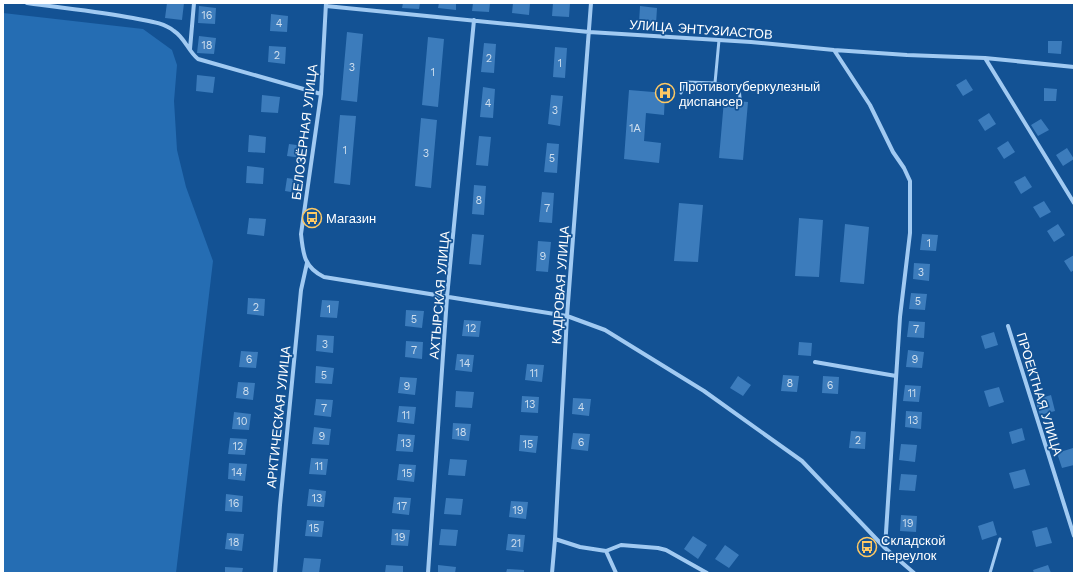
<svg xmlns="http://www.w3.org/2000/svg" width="1077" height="576" viewBox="0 0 1077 576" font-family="'Work Sans',sans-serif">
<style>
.green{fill:#256db3}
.building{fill:#3c7cbc}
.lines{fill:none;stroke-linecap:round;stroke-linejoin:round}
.service{stroke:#a1caf2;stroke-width:3}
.minor{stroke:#a1caf2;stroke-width:4}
.labels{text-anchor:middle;stroke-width:3.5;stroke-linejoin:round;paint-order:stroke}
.number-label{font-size:11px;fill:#cedeee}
.street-label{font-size:13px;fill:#fff;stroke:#135294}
.poi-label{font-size:13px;fill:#fff;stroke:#135294;text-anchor:start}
</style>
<rect width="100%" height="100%" fill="#135294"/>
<path class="green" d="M3 13 143 29 172 50 177 65 174 101 177 150 186 187 213 261 176 573H3Z"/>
<path class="building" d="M167 3H184L182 20 165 18Z
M403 3H420L419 9 402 8Z
M439 3H456V10L438 8Z
M473 3H490L489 12 472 11Z
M513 3H530L529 15 512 13Z
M553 3H570L569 17 552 16Z
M199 6 216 8 215 24 198 23Z
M640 6 657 8 656 24 639 23Z
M271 14 288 16 287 32 270 31Z
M347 32 363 34 357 102 341 100Z
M199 36 216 38 214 54 197 53Z
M428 37 444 39 438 107 422 105Z
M1048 41H1062L1061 54 1048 53Z
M484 43 496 44 494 73 481 72Z
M269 46 286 47 285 64 268 62Z
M555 47 567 48 565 78 553 77Z
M197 75 215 77 213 93 196 91Z
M966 79 973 90 963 96 956 85Z
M483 87 495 89 493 118 480 117Z
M1044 88 1057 89 1056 101H1044Z
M629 90 665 93 664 115 646 113 644 141 661 143 659 163 624 159Z
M262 95 280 97 278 113 261 112Z
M551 95 563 96 560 126 548 124Z
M724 100 748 102 743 160 719 158Z
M989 113 996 124 985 131 978 120Z
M340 115 356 116 350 185 334 183Z
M421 118 437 120 431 188 415 186Z
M1041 119 1049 130 1038 136 1031 125Z
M249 135 266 137 265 153 248 152Z
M479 136 491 137 488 166 476 165Z
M1008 141 1015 152 1004 159 997 148Z
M547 143 559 144 557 173 544 172Z
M289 144 304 146 302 158 287 156Z
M1067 148 1074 159 1063 166 1056 155Z
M247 166 264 168 263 184 246 183Z
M1025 176 1032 187 1021 194 1014 182Z
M287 178 299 180 297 193 285 191Z
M474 185 486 186 484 215 472 214Z
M542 192 554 193 552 223 539 222Z
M1044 201 1051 212 1040 218 1033 207Z
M679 203 703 205 698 262 674 261Z
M249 218 266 219 264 236 247 234Z
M799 218 823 220 819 277 795 276Z
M845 224 869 227 864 284 840 282Z
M1058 224 1065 235 1054 242 1047 231Z
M472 234 484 235 481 265 469 264Z
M922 234 938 235 936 251 920 250Z
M538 241 551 242 548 272 536 271Z
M1074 255V270L1071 272 1064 261Z
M914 263 930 264 929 281 913 279Z
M911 293 927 294 925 310 909 309Z
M248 298 265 299 264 316 247 314Z
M322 300 339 301 337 318 320 317Z
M406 310 424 311 422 328 405 326Z
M464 320 481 321 479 337 462 336Z
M909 321 925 322 924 338 907 337Z
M994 332 998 345 985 349 981 336Z
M317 335 334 336 333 353 316 351Z
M406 341 423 342 422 359 405 357Z
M799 342 812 343 811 356 798 355Z
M908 350 924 352 922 368 906 367Z
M241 351 258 352 256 368 239 367Z
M457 354 474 355 472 372 455 370Z
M527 364 544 365 542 382 525 380Z
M316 366 334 368 332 384 315 383Z
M783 375 799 376 797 392 781 391Z
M738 376 751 385 743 396 730 388Z
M823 376 839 377 838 394 822 393Z
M400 377 417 378 415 395 398 393Z
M238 382 255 383 253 400 236 398Z
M905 385 921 386 919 402 903 401Z
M999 387 1004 402 989 407 984 391Z
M456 391 474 392 472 408 455 407Z
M1051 395 1055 411 1040 415 1035 400Z
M522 396 539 397 538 413 521 412Z
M573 398 591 399 589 416 572 414Z
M316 399 333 400 331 417 314 415Z
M399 406 416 407 414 424 397 422Z
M906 411 922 412 921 429 905 427Z
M234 412 251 414 249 430 232 429Z
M453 423 471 424 469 441 452 439Z
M314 427 331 429 329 445 312 444Z
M1022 428 1025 440 1012 444 1009 432Z
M851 431 866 432 865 449 849 448Z
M573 433 590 434 588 451 571 449Z
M398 434 415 435 413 452 396 451Z
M520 435 538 436 536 453 519 451Z
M230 438 247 439 245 455 228 454Z
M901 444 917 445 915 462 899 460Z
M1073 448 1074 465 1062 468 1057 453Z
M311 458 328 459 326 475 309 474Z
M450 459 467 460 465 476 448 475Z
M229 463 247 464 245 481 228 479Z
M399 464 416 465 414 482 397 480Z
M1025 469 1030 485 1014 489 1009 473Z
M901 474 917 475 915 491 899 490Z
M309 489 326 491 324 507 307 506Z
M226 494 243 496 242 512 225 511Z
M394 497 411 498 409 515 392 513Z
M446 498 463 499 461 515 444 514Z
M511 501 528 502 526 519 509 517Z
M901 515 917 516 916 532 900 531Z
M307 520 324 521 322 537 305 536Z
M993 521 997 535 982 540 978 526Z
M1047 527 1052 543 1036 547 1032 531Z
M392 529 410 530 408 546 391 545Z
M441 529 458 530 456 546 439 545Z
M227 533 244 534 242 551 225 549Z
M508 534 525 535 523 552 506 550Z
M693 536 707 545 698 559 684 549Z
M725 545 739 555 729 568 715 559Z
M304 558 321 559 319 573H302Z
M386 565 403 566V573H385Z
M438 565 456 567 455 573H438Z
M1048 565 1051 573H1034L1033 570Z
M225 567 243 568 242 573H225Z
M507 569 524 570V573H506Z"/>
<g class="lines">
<path class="service" d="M715 83 739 88 740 98
M681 93 685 82 715 83 719 40
M990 573 1000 539"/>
<path class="minor" d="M27 3C62 8 98 11 133 18 147 21 163 22 174 31 185 38 188 51 198 59L321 94
M326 3 321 94 301 234C303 254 304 267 324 277L567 316 605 330 704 391 802 461 885 548 914 573
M326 6 589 32 751 42 834 50 907 55 985 58 1074 67
M190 49 194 3
M834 50 870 105 893 152 904 168 910 181V233L900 317 885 548
M985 58 1074 203
M1008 326 1074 536
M815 362 896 376
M555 539 580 547 606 551 616 573
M606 551 621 545 658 548 666 550 707 573
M275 573 280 505 301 290 307 263
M428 573 447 297 474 20
M552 573 555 539 567 316 591 3"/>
</g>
<defs>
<symbol id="hospital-ring" viewBox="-11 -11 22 22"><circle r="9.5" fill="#135294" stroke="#ffc963" stroke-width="1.5"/><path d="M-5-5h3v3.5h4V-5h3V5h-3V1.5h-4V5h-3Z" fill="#ffc963"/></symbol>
<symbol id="bus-ring" viewBox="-11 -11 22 22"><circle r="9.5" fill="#135294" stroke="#ffc963" stroke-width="1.5"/><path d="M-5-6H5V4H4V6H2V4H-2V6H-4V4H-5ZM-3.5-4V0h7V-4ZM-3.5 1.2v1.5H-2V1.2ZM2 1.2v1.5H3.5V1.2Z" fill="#ffc963"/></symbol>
</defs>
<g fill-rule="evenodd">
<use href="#hospital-ring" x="654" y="82" width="22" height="22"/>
<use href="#bus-ring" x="301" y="207" width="22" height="22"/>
<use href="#bus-ring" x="856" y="536" width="22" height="22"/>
</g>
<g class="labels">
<g class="number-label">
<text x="207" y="19">16</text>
<text x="279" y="27">4</text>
<text x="207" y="49">18</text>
<text x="277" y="59">2</text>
<text x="489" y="62">2</text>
<text x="560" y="67">1</text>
<text x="352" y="71">3</text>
<text x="433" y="76">1</text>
<text x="488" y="107">4</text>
<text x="555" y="114">3</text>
<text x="635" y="132">1А</text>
<text x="345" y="154">1</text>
<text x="426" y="157">3</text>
<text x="552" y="162">5</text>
<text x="479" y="204">8</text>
<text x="547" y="212">7</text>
<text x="929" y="247">1</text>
<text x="543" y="260">9</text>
<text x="921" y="276">3</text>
<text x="918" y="305">5</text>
<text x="256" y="311">2</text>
<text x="329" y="313">1</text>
<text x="414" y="323">5</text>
<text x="471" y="332">12</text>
<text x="916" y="333">7</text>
<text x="325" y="348">3</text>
<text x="414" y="354">7</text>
<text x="249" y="363">6</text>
<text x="915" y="363">9</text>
<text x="465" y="367">14</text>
<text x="534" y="377">11</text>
<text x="324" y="379">5</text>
<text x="790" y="387">8</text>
<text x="830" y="389">6</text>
<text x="407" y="390">9</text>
<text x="246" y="395">8</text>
<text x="912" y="397">11</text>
<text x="530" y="408">13</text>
<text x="581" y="411">4</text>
<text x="324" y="412">7</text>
<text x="406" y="419">11</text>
<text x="913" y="424">13</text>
<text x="242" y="425">10</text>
<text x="461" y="436">18</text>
<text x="322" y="440">9</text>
<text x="858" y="444">2</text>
<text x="581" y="446">6</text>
<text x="406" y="447">13</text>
<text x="528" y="448">15</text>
<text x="238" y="450">12</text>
<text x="319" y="470">11</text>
<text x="237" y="476">14</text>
<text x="407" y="477">15</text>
<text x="317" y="502">13</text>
<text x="234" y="507">16</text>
<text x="402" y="510">17</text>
<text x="518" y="514">19</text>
<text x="908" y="527">19</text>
<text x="314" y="532">15</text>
<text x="400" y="541">19</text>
<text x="234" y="546">18</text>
<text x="516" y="547">21</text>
</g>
<g class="street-label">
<text transform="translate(701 29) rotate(4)" y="5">УЛИЦА ЭНТУЗИАСТОВ</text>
<text transform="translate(304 132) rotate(-83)" y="5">БЕЛОЗЁРНАЯ УЛИЦА</text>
<text transform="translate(560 285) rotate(-86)" y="5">КАДРОВАЯ УЛИЦА</text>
<text transform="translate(439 295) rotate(-85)" y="5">АХТЫРСКАЯ УЛИЦА</text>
<text transform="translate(1040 394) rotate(73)" y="5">ПРОЕКТНАЯ УЛИЦА</text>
<text transform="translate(278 417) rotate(-84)" y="5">АРКТИЧЕСКАЯ УЛИЦА</text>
</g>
<g class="poi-label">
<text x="679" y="91">Противотуберкулезный<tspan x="679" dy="15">диспансер</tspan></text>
<text x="326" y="223">Магазин</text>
<text x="881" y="545">Складской<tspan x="881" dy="15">переулок</tspan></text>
</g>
</g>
<rect width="1077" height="576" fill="none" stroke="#ffffff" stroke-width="8"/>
</svg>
